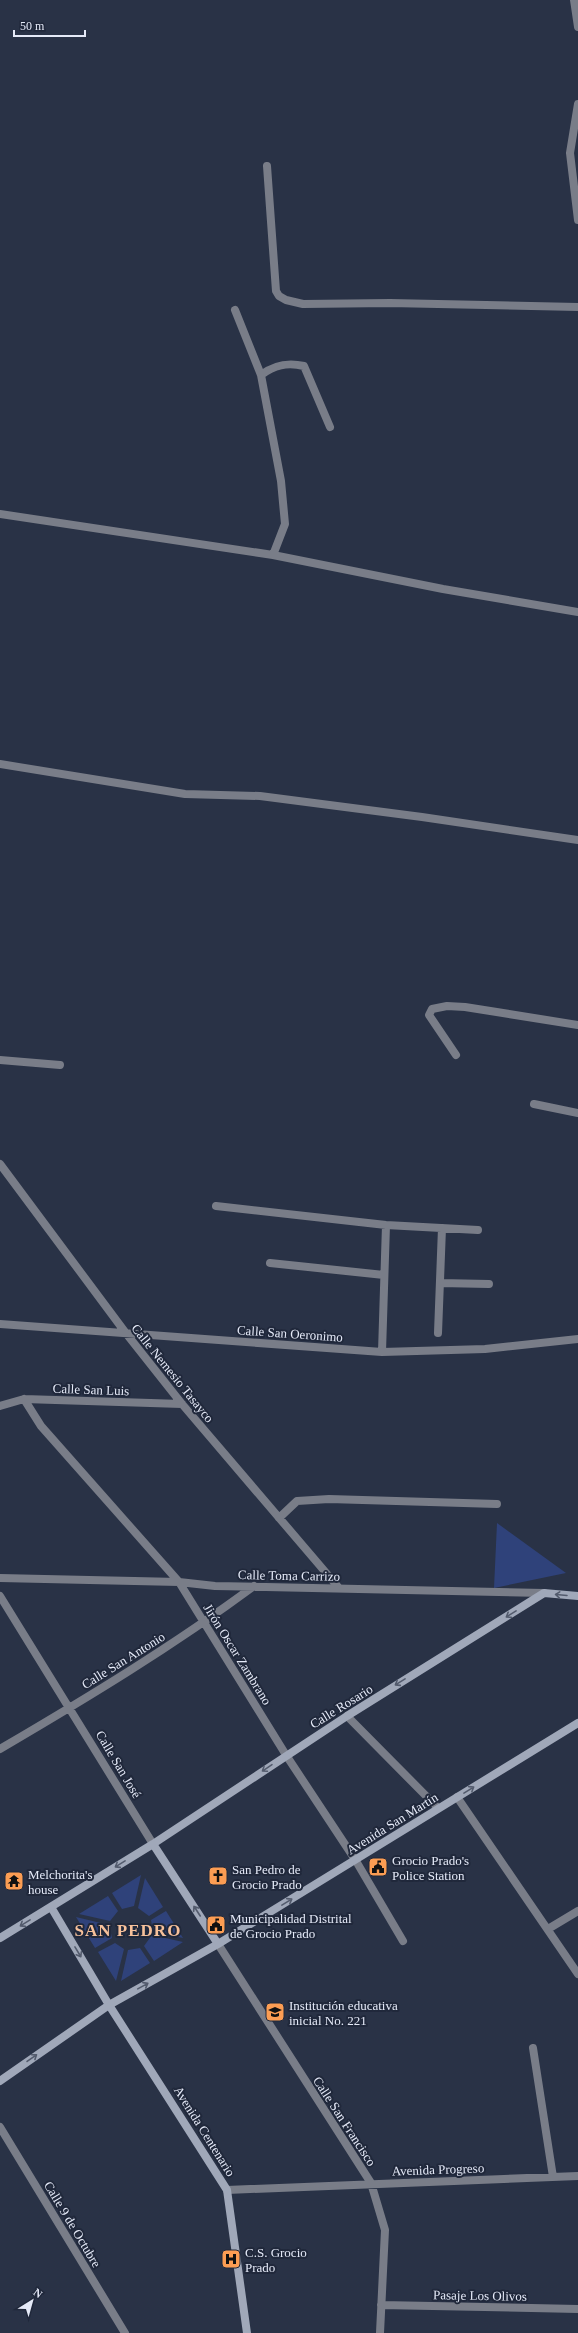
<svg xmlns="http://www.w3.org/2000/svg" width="578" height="2333" viewBox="0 0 578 2333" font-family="Georgia,serif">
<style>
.green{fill:#2f427a}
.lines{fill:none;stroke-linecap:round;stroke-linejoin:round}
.street{stroke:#797d88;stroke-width:8}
.secondary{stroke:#a0a8b9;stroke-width:8}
.oneway{stroke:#535b6d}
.labels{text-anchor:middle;stroke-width:4;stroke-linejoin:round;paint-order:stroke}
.street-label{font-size:13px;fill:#e5eaf8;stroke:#20283b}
.poi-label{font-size:13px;fill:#e5eaf8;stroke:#20283b;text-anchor:start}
.district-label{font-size:17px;font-weight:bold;letter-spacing:1px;fill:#f7c19b;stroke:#20283b}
</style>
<rect width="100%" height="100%" fill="#293246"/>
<path class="green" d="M497 1523 566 1573 494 1588Z
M141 1875 134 1906 122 1909 112 1893Z
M145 1878 163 1907 149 1916 138 1908Z
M108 1896 118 1911 110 1921 79 1914Z
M166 1911 183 1938 153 1931 151 1920Z
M76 1917 109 1925 112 1938 95 1948Z
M152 1935 183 1942 154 1961 144 1946Z
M115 1943 124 1949 116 1981 98 1952Z
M140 1948 150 1963 121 1981 128 1950Z"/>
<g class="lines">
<path class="street" d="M574 0 578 27
M578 104 570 153 578 220
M267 166 276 291 279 296 286 300 303 304 390 303 578 307
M235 310 261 375
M0 514 273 555 443 589 578 612
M273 555 285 524 281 481 261 375C274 365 287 362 304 366L330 427
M0 764 185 794 260 796 422 817 578 840
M456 1055 429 1015 432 1009 447 1006 465 1007 578 1025
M0 1060 60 1065
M534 1104 578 1113
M0 1164 125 1332 182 1404 339 1588
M216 1206 386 1225 478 1230
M270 1263 384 1275
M440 1283 489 1284
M0 1324 382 1352 485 1349 578 1339
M438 1333 442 1228
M382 1352 386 1225
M24 1399 41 1426 179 1582 286 1755 356 1861 403 1941
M0 1406 24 1399 182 1404
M279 1518 297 1501 329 1499 497 1504
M0 1578 179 1582 215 1586 544 1593
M0 1596 153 1844
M347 1716 438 1808
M0 1749C87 1698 173 1646 254 1586
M457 1797 578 1974
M548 1929 578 1911
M218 1944 371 2183 385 2230 380 2333
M533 2048 553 2177
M0 2127 125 2333
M227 2190 578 2176
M381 2305 578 2309"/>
<path class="secondary" d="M153 1844 218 1944
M51 1907 109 2005 227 2190 247 2333
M0 1938 153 1844 347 1716 544 1593 578 1596
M0 2081 109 2005 218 1944 578 1723"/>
</g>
<defs><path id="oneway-shaft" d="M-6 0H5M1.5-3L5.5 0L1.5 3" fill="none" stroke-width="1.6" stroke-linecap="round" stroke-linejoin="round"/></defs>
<g class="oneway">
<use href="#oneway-shaft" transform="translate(561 1595) rotate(-175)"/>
<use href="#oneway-shaft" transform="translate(511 1614) rotate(148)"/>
<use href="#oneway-shaft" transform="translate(400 1682) rotate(148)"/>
<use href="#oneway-shaft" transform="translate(267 1768) rotate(146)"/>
<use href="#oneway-shaft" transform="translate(469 1790) rotate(-32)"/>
<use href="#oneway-shaft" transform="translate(120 1864) rotate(148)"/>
<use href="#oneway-shaft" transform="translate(287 1902) rotate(-31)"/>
<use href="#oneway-shaft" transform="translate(197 1911) rotate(-123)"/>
<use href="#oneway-shaft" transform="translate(25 1923) rotate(148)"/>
<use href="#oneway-shaft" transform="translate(78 1952) rotate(59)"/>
<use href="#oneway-shaft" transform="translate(143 1986) rotate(-29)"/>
<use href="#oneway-shaft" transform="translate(32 2058) rotate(-35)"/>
</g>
<defs>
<symbol id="civic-square" viewBox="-11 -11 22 22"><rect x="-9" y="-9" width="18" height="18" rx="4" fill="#fc9d53" stroke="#20283b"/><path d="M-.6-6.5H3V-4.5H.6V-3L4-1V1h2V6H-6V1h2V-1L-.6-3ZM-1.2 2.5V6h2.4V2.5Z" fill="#111"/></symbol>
<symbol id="church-square" viewBox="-11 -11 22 22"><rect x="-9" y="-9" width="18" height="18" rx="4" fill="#fc9d53" stroke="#20283b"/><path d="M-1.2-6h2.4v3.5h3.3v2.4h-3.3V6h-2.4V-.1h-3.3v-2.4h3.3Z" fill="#111"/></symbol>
<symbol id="temple-square" viewBox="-11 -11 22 22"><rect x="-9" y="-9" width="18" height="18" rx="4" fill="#fc9d53" stroke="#20283b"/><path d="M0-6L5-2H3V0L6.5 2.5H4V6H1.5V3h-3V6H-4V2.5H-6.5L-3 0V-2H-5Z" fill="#111"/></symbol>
<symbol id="school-square" viewBox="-11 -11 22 22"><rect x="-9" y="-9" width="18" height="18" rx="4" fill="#fc9d53" stroke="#20283b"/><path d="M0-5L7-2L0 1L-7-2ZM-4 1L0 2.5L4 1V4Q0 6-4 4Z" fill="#111"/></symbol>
<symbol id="hospital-square" viewBox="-11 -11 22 22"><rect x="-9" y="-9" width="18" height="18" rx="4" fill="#fc9d53" stroke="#20283b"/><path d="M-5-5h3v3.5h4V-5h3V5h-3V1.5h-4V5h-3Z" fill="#111"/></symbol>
</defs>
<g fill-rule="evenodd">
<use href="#civic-square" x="367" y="1856" width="22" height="22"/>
<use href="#church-square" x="207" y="1865" width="22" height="22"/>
<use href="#temple-square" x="3" y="1870" width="22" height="22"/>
<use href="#civic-square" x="205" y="1914" width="22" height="22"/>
<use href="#school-square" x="264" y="2001" width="22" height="22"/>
<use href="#hospital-square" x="220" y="2248" width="22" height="22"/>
</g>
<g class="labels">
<g class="street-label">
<text transform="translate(290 1333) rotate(4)" y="5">Calle San Oeronimo</text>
<text transform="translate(173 1373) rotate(51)" y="5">Calle Nemesio Tasayco</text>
<text transform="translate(91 1389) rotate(2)" y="5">Calle San Luis</text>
<text transform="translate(289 1575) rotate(1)" y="5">Calle Toma Carrizo</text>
<text transform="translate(238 1654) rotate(58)" y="5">Jirón Oscar Zambrano</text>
<text transform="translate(123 1660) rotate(-32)" y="5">Calle San Antonio</text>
<text transform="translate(341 1706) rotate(-32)" y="5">Calle Rosario</text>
<text transform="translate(119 1764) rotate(59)" y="5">Calle San José</text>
<text transform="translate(392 1823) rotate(-32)" y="5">Avenida San Martín</text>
<text transform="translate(345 2121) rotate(57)" y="5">Calle San Francisco</text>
<text transform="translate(205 2131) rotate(58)" y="5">Avenida Centenario</text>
<text transform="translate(438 2169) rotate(-2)" y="5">Avenida Progreso</text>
<text transform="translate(73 2224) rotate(59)" y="5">Calle 9 de Octubre</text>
<text transform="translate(480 2295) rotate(1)" y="5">Pasaje Los Olivos</text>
</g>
<g class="poi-label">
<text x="392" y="1865">Grocio Prado's<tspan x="392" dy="15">Police Station</tspan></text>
<text x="232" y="1874">San Pedro de<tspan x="232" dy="15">Grocio Prado</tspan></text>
<text x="28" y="1879">Melchorita's<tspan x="28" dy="15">house</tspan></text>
<text x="230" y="1923">Municipalidad Distrital<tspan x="230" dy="15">de Grocio Prado</tspan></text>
<text x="289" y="2010">Institución educativa<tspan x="289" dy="15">inicial No. 221</tspan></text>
<text x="245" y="2257">C.S. Grocio<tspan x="245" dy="15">Prado</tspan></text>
</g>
<g class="district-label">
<text x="128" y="1936">SAN PEDRO</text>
</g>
</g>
<g transform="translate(32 2301) rotate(37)" stroke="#20283b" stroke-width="3" paint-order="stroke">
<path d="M0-3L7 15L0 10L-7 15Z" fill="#e5eaf8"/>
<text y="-6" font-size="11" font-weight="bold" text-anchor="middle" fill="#e5eaf8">N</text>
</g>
<path d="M14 30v6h71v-6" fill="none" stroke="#e5eaf8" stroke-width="2"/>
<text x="20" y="30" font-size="12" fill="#e5eaf8" stroke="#20283b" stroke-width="3" paint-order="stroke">50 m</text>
</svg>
